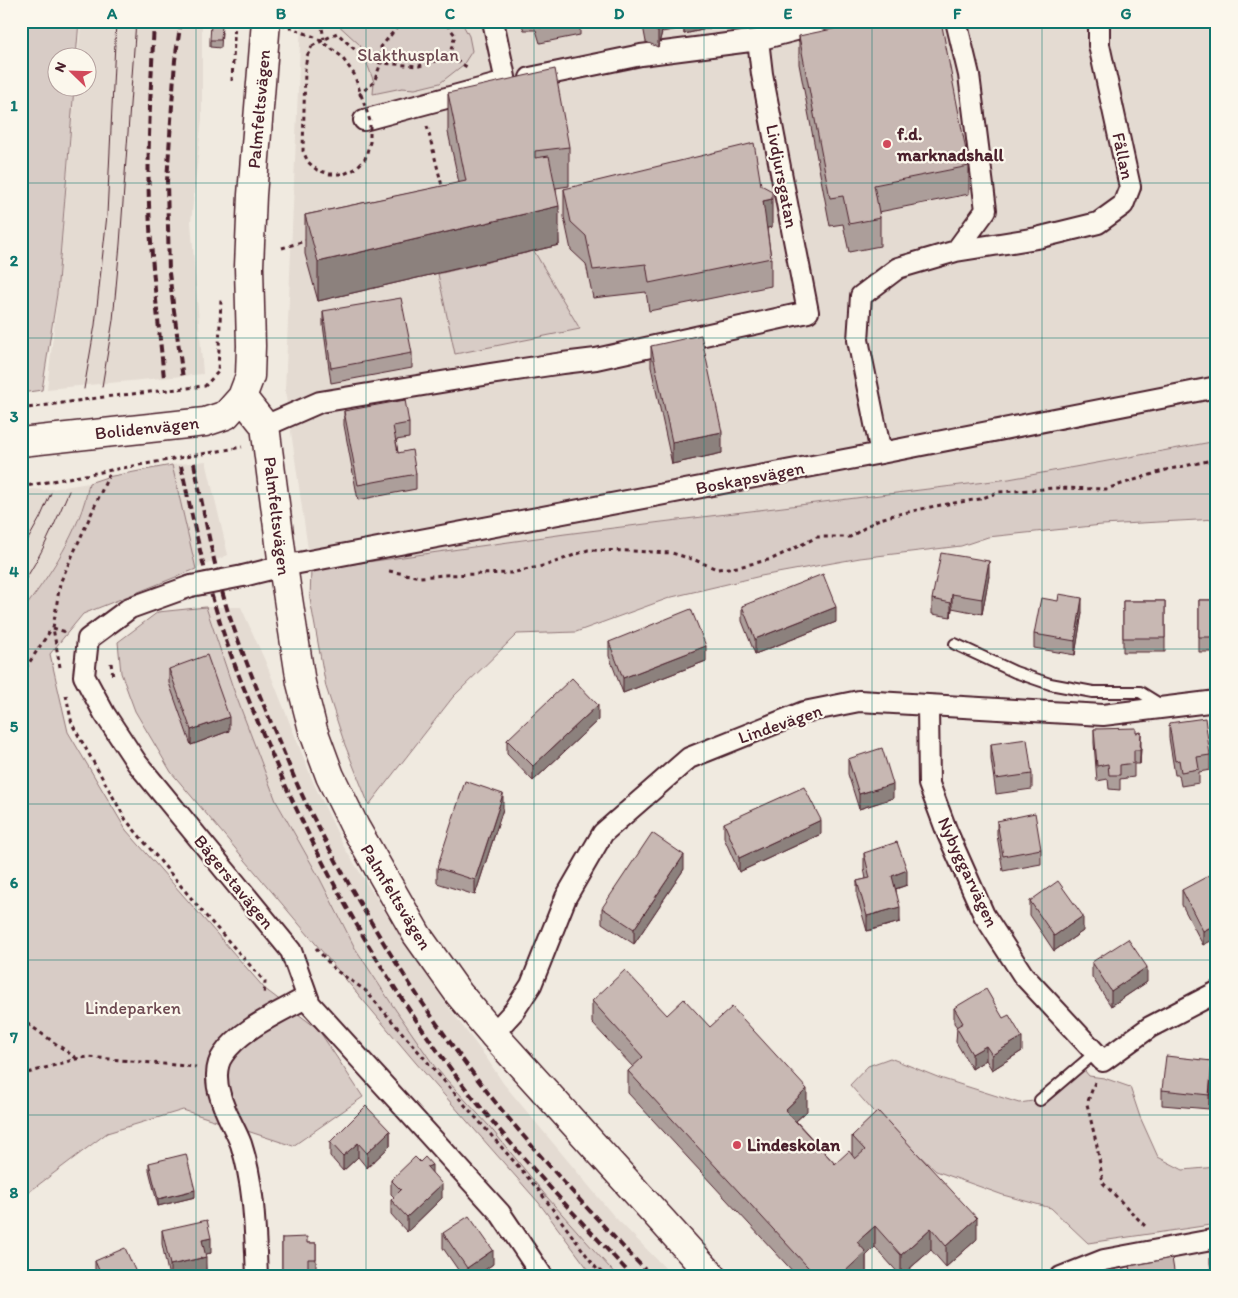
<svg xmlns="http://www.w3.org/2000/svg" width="1238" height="1298" viewBox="0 0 1238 1298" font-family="Itim,sans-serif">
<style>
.built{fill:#e4dbd2}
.green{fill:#d8ccc6;stroke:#917678}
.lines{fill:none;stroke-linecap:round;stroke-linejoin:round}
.lane-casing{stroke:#4a1f2b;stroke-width:14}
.street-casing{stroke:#4a1f2b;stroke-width:24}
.secondary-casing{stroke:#4a1f2b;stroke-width:31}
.path{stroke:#4a1f2b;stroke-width:3;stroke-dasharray:4 4;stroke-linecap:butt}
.lane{stroke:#fbf7ec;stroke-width:10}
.street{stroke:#fbf7ec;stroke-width:20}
.secondary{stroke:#fbf7ec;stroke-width:28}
.tram{stroke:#4a1f2b;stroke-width:1}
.rail{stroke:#4a1f2b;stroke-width:4;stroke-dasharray:8 4;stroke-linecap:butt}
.street-bridge-casing{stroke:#4a1f2b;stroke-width:24;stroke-linecap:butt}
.path-bridge{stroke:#4a1f2b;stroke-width:3;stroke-dasharray:4 4;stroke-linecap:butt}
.street-bridge{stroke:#fbf7ec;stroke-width:20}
.wall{fill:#ac9e9a;stroke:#4a1f2b}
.shaded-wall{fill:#8c817d;stroke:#4a1f2b}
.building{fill:#c8b8b3;stroke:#4a1f2b}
.grid{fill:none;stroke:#0f766e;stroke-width:1;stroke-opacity:0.55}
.poi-dot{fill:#d1495b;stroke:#fbf7ec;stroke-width:2}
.labels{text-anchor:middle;stroke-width:4.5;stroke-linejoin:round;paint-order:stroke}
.park-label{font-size:18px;fill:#6e4a52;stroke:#fbf7ec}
.street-label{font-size:18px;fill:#4a1f2b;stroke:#fbf7ec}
.poi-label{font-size:18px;font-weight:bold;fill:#4a1f2b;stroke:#fbf7ec;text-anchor:start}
.neatline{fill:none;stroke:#0f766e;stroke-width:2}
.grid-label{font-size:16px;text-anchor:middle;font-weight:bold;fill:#0f766e}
</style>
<rect width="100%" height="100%" fill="#f0eae0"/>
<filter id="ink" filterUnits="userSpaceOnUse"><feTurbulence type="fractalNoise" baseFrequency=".02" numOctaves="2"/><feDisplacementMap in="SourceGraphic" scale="10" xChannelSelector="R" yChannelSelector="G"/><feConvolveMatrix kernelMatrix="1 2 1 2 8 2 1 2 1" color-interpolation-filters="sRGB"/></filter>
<g filter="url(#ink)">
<path class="built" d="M81 21H202V118L191 222 203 374 47 389 58 291 75 88H88V58L78 57Z
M301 21H1217V441L1009 479 565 534 311 570 285 390Z
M206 461 228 555 196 569 172 465Z
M89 483 86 498 72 534 42 585 21 613V491L33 489 45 490Z
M206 607H241L266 663 314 784 344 847 392 923 447 1005 488 1060 503 1083 613 1215 674 1277H618L585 1240 547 1197 489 1126 435 1067 393 1006 355 948 320 879 276 801 233 688Z"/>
<path class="green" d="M21 21H79L76 57 58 58V88H74L57 294 42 390 21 393Z
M334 21H461L469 36 472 51 463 65 440 83 415 89 402 88 373 94 374 82 360 45Z
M534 251 580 329 455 354 438 274Z
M1217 441V519L1102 525 988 537 961 546 860 558 761 576 672 597 576 632 517 634 453 697 369 805 345 745 326 687 310 599 311 570 565 534 1009 479Z
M172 465 196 569 83 614 50 654 68 732 126 830 265 989 318 1029 363 1097 293 1146 183 1110 107 1133 21 1198V613C49 576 81 530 89 483L107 477Z
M206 607 233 688 276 801 320 879 355 948 393 1006 435 1067 489 1126 547 1197 585 1240 618 1277H594L539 1203 416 1063 171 772 135 711 121 673 118 642 158 612Z
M890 1058 940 1078 1019 1103 1040 1100 1081 1066 1089 1076 1104 1078 1130 1087 1140 1117 1158 1157 1183 1170 1217 1167V1224L1088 1243 1051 1208 1003 1195 936 1171 880 1119 850 1085 868 1066Z"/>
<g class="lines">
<defs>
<path id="lane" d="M955 644 1015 672 1050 684 1093 692H1140L1161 705
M1040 1100 1095 1053"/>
<path id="street" d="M530 78 641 55 758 40 830 21
M364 120 506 82 493 21
M956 251 1037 238 1098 223 1123 205 1130 187 1099 45V21
M265 426 320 402 490 374 563 363 596 359 808 312 762 74 758 40
M881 453 858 340 861 296 898 268 956 251 986 210 969 75 956 21
M243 576 283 566 881 453 1217 387
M191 586 130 608 88 639 84 676 104 713 137 763 291 951 310 1004 500 1213 543 1277
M928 706 929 784 947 832 984 915 1023 975 1103 1061 1150 1027 1217 992
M493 1034 514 1011 531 985 566 897 603 833 689 758 804 712 859 701 1103 715 1217 701
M257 1277C255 1232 255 1187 241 1144 235 1128 224 1112 220 1095 216 1083 215 1066 223 1055 240 1029 281 1012 307 997
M1061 1277 1104 1260 1217 1239"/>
<path id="secondary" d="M242 397 265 426 283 566 301 683 313 730 330 776 355 827 417 935 459 994 493 1034 713 1277
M21 442 205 422 226 415 242 397 250 376 251 346 249 267 252 195 266 21"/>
</defs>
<use href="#lane" class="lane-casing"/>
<use href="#street" class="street-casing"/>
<use href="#secondary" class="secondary-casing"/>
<path class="path" d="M321 21 324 40
M421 21 398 26 381 47V63L419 66 449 57 455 35 444 21
M312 46 337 33 366 60 381 63 374 82 360 94 361 97
M449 57 469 68
M232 81 235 21
M427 126 443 190
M282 248 308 240
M21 409 104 397 205 386 218 372 221 299
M21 487 111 470 242 447
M389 571 420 577 444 575 511 573 547 565 588 550 632 551 672 553 695 560 717 569 738 567 772 559 817 537H850L877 520 890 516 935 506 980 499 999 492 1033 490 1053 488 1106 489 1166 470 1217 459
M53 628 66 632
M111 663 113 677
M60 667 53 628 60 583 111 470
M21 675 52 628
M66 695 72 724 126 820 206 916 265 982 264 995
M316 948 335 970 365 990 537 1188 596 1268 601 1277
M21 1019 76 1058
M21 1075 76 1059 88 1057 196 1067
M1095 1082 1087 1104 1097 1146 1103 1183 1147 1228
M599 1270 606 1277"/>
<use href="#lane" class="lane"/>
<use href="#street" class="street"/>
<use href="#secondary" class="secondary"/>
<path class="tram" d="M102 387 113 320 120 244 136 21
M84 389 95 325 107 215 116 21
M21 552 40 518 51 493
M21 586C41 557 55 523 69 491"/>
<path class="rail" d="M154 21C151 90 146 158 150 227 153 277 159 328 164 378
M181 21 175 60 167 181 169 273 183 379
M194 463C204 513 213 563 228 612 242 652 258 692 275 732 285 755 294 779 305 801 358 908 422 1010 496 1103 545 1163 598 1221 652 1277
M181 466C192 515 202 565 217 613 230 656 248 699 266 741 318 864 384 983 466 1089 518 1155 576 1216 633 1277"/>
<defs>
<path id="street-bridge" d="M191 586 243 576"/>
</defs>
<use href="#street-bridge" class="street-bridge-casing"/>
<path class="path-bridge" d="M274 21 317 38 341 56 354 74 370 121V142L365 159 355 169 344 174H330L317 170 308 162 303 151 305 69 307 56 312 46"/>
<use href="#street-bridge" class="street-bridge"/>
</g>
<path class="wall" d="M520 21H580V35L540 43 536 30H524Z
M631 21H743L684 34V28L662 32 658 47 646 42 643 26 632 28Z
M222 32 221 48 210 47V40Z
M799 36 969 166V194L879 212 880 218V246L849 252 843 224 830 226 799 64Z
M448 93 569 147V186L556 188 559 245 318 301 305 254V215L459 183 448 132Z
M761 185 772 227 767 228 771 258V286L649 311 646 292 593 298 586 264 571 250 564 217V189Z
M323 311 412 353V368L331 383 323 325Z
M651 346 722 453 672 464 651 367Z
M344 411 409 423V438L396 440 398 453 416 474V489L358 500 344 425Z
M989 576 982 614 952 608 951 617 932 614V599Z
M1199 600H1217V652H1199Z
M1123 601H1165V652H1123Z
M742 606 836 622 755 654 742 621Z
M1082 612 1075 655 1034 648V634Z
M609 642 706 661 623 693 609 656Z
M169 669 229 731 191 745 169 683Z
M598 720 533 781 507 754V740Z
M1169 723 1210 755V770L1199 772V783L1181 786 1179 775H1175L1169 738Z
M1094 729 1136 733 1141 747 1140 764H1134V777L1120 779V790L1109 789 1108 779 1097 781 1094 743Z
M991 744 1032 774V789L996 794 991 759Z
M848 759 893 798 859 809 848 774Z
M503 809 475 895 437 883V868Z
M997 821 1041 849V864L1003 871 997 835Z
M724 823 821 834 739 872 724 838Z
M864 853 907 885 896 889 900 922 867 931 857 896V881L866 879 864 868Z
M684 869 634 944 602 923V908Z
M1217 889 1203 945 1182 905V890Z
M1030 901 1083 931 1054 951 1030 915Z
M1092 962 1147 982 1111 1006 1092 977Z
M592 1001 667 1015 710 1027 807 1111 796 1121 835 1164 852 1155V1136L977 1239 946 1267 931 1250 901 1276 875 1247 866 1256V1273L862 1277H798L628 1093V1071L633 1067 592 1023Z
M954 1008 1022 1051 992 1070 986 1060 972 1069 956 1042 957 1027 954 1023Z
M1212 1076 1209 1109 1162 1105V1090Z
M390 1131V1146L367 1168 358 1157 343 1171 330 1156V1142Z
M149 1163 195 1197 158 1206 149 1170Z
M432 1173 442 1198 407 1232 391 1214V1200L394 1197 391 1194V1180Z
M162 1230 211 1253 205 1254 206 1271 183 1277H169L162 1244Z
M443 1233 493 1264 475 1277H463L443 1248Z
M282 1238 307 1243H316V1273H308V1277H282Z
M1210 1249 1217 1277H1212L1210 1263Z
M95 1261 138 1277H96L95 1275Z"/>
<path class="shaded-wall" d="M661 21H662V32L658 47V32Z
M684 21H743L684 34Z
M772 199V227L763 229V201Z
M559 206V245L318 301V262Z
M722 432V453L672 464V442Z
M989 561V576L982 614V599Z
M952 594V608L951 617V603Z
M1082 598V612L1075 655V641Z
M836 607V622L755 654V639Z
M706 646V661L623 693V678Z
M598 705V720L533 781V766Z
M229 717V731L191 745V730Z
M1141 732V747L1140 764V750Z
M893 784V798L859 809V794Z
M503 794V809L475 895V880Z
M821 820V834L739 872V858Z
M684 855V869L634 944V929Z
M907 870V885L892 890V876Z
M900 907V922L867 931V916Z
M1083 916V931L1054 951V936Z
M1217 924V938L1203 945V931Z
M1147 967V982L1111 1006V991Z
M1022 1037V1051L992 1070V1055Z
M986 1046V1060L972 1069V1054Z
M1212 1061V1076L1209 1109V1095Z
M807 1089V1111L785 1131V1110Z
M390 1131V1146L367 1168V1153Z
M358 1143V1157L343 1171V1156Z
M432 1165V1180L427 1167Z
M442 1184V1198L407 1232V1217Z
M195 1190V1197L158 1206V1199Z
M977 1218V1239L946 1267V1246Z
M875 1226V1247L866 1256V1273L862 1277H839L857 1242Z
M931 1228V1250L901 1276V1255Z
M211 1238V1253L202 1255V1240Z
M493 1250V1264L475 1277H467V1268Z
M206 1257V1271L183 1277H170V1265Z"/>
<path class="building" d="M538 21H574L540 28Z
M645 21H661L658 32 646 27Z
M871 21H941L969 166 874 185 880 218 849 224 843 196 830 198 799 36Z
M211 24 222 25 221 40H210Z
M555 69 569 147 535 151V158L549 156 559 206 318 262 305 215 466 181 448 93Z
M754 143 761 185 772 191V199L763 201 771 258 649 283 646 264 593 270 586 236 571 222 564 189Z
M401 298 412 353 331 368 323 311Z
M701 335 722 432 672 442 651 346Z
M405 400 409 423 393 426 398 453 412 450 416 474 358 485 344 411Z
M941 553 989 561 982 599 952 594 951 603 932 599Z
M823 574 836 607 755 639 742 606Z
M1059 594 1082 598 1075 641 1034 634 1041 598 1058 601Z
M1199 600H1217V637H1199Z
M1123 601H1165V638H1123Z
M691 609 706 646 623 678 609 642Z
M207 655 229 717 191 730 169 669Z
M572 678 598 705 533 766 507 740Z
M1205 718 1210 755 1197 757 1199 769 1181 772 1179 760 1175 761 1169 723Z
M1136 728V733L1141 732 1140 750H1134V763L1120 765V775H1109L1108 764 1097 766 1094 729Z
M1027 739 1032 774 996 779 991 744Z
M882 748 893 784 859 794 848 759Z
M465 781 503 794 475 880 437 868Z
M804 787 821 820 739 858 724 823Z
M1035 813 1041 849 1003 856 997 821Z
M652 833 684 855 634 929 602 908Z
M897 842 907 870 892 876 900 907 867 916 857 881 870 878 864 853Z
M1210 875 1217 889V924L1203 931 1182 890Z
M1058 881 1083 916 1054 936 1030 901Z
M1128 939 1147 967 1111 991 1092 962Z
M625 970 667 1015 684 999 710 1027 732 1007 807 1089 785 1110 835 1164 849 1151 855 1159 865 1150 852 1136 878 1111 977 1218 946 1246 931 1228 901 1255 875 1226 857 1242 866 1252 839 1277H817L628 1071 643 1057 592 1001Z
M986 989 1003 1018 1009 1015 1022 1037 992 1055 986 1046 972 1054 956 1027 963 1023 954 1008Z
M1166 1056 1212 1061 1209 1095 1162 1090Z
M366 1106 390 1131 367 1153 358 1143 343 1156 330 1142Z
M186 1154 195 1190 158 1199 149 1163Z
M415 1157 420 1162 425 1157 432 1165 427 1167 442 1184 407 1217 391 1200 401 1190 391 1180Z
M469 1216 493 1250 467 1268 443 1233Z
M207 1220 211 1238 202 1240 206 1257 170 1265 162 1230Z
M307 1237V1243H316V1259H308V1272H282V1238Z
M125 1248 138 1277H102L95 1261Z
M1217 1248V1277H1215L1210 1249Z
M1172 1258 1175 1277H1132L1130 1266Z
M363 1274V1277H331Z"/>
</g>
<path class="grid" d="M196 21V1277M366 21V1277M534 21V1277M704 21V1277M872 21V1277M1042 21V1277M21 183H1217M21 338H1217M21 494H1217M21 649H1217M21 804H1217M21 960H1217M21 1115H1217"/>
<g class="poi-dot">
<circle cx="887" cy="144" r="5"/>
<circle cx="737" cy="1145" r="5"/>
</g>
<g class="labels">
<g class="park-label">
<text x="408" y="61">Slakthusplan</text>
<text x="133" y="1014">Lindeparken</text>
</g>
<g class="street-label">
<text transform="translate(259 109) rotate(-85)" y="6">Palmfeltsvägen</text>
<text transform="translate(1123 156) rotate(78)" y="6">Fållan</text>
<text transform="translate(782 176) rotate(79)" y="6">Livdjursgatan</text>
<text transform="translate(147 428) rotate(-6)" y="6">Bolidenvägen</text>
<text transform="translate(750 478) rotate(-11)" y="6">Boskapsvägen</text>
<text transform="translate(277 516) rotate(83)" y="6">Palmfeltsvägen</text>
<text transform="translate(780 724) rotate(-19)" y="6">Lindevägen</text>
<text transform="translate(968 872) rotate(65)" y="6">Nybyggarvägen</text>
<text transform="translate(234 882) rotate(51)" y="6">Bägerstavägen</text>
<text transform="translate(396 897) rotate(59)" y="6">Palmfeltsvägen</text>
</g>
<g class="poi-label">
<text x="897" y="140">f.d.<tspan x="897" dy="21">marknadshall</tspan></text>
<text x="747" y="1151">Lindeskolan</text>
</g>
</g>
<rect width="1238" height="1298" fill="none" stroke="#fbf7ec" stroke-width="55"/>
<g transform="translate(72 72) rotate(293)"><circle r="24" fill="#fbf7ec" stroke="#b4a19f"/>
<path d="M0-4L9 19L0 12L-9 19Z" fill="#d1495b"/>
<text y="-8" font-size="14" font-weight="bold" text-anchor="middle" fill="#4a1f2b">N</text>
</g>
<rect x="28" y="28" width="1182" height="1242" class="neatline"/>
<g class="grid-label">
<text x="112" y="19">A</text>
<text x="281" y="19">B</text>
<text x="450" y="19">C</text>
<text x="619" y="19">D</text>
<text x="788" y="19">E</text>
<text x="957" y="19">F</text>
<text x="1126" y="19">G</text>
<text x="14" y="111">1</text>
<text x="14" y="266">2</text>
<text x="14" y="422">3</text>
<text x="14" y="577">4</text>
<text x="14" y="732">5</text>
<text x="14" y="888">6</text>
<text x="14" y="1043">7</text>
<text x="14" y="1198">8</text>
</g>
</svg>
